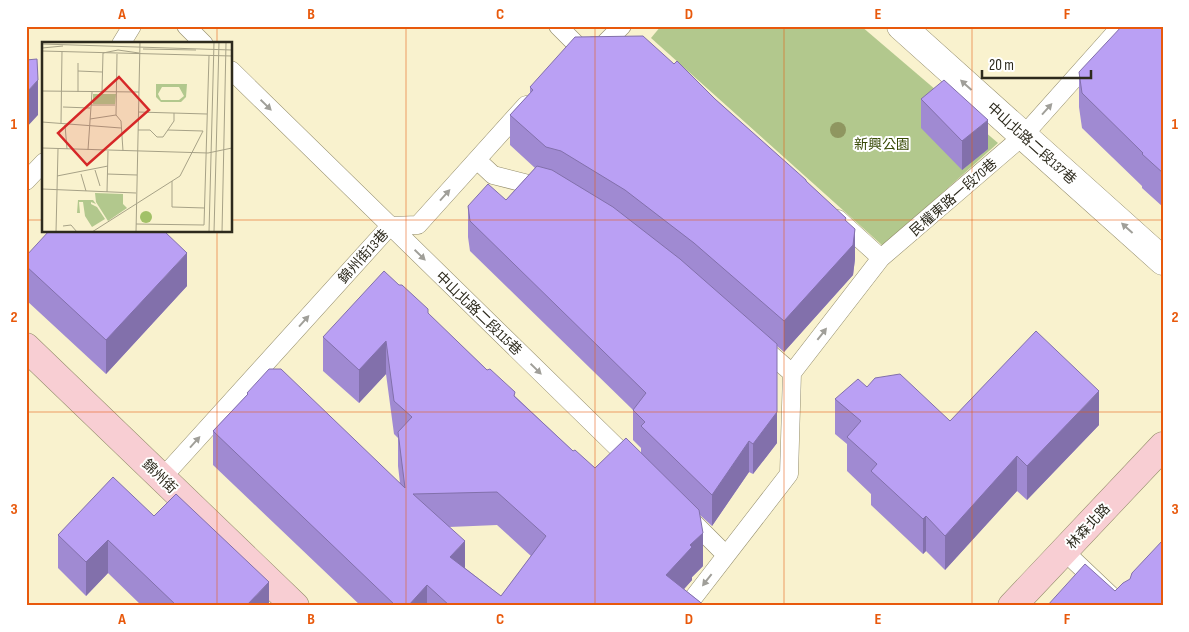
<svg xmlns="http://www.w3.org/2000/svg" width="1189" height="632" viewBox="0 0 1189 632" font-family="'Sofia Sans Condensed','Noto Sans TC',sans-serif">
<style>
.green{fill:#b2c88d}
.lines{fill:none;stroke-linecap:round;stroke-linejoin:round}
.lane-casing{stroke:#938c6b;stroke-width:19}
.street-casing{stroke:#938c6b;stroke-width:29}
.secondary-casing{stroke:#938c6b;stroke-width:29}
.lane{stroke:#fff;stroke-width:18}
.street{stroke:#fff;stroke-width:28}
.secondary{stroke:#f8ced3;stroke-width:28}
.tree{fill:#8f9660}
.wall{fill:#a08ad2;fill-rule:evenodd}
.shaded-wall{fill:#8270ab}
.building{fill:#baa0f4;stroke:#8270ab;fill-rule:evenodd}
.oneway{fill:#a09f99}
.grid{fill:none;stroke:#e8590c;stroke-width:1;stroke-opacity:0.55}
.labels{text-anchor:middle;stroke-width:4;stroke-linejoin:round;paint-order:stroke}
.street-label{font-size:14px;fill:#2d2a1d;stroke:#fff}
.park-label{font-size:14px;fill:#384a06;stroke:#fff}
.inset-road{fill:none;stroke:#a7a287;stroke-width:1}
.view{fill:#d62828;fill-opacity:0.15;stroke:#d62828;stroke-width:2.5}
.inset-edge{fill:none;stroke:#2d2a1d;stroke-width:2.5}
.neatline{fill:none;stroke:#e8590c;stroke-width:2}
.grid-label{font-size:16px;text-anchor:middle;font-weight:bold;fill:#e8590c}
</style>
<rect width="100%" height="100%" fill="#f9f2ce"/>
<path class="green" d="M661 26H861L998 143 883 246 651 38Z"/>
<g class="lines">
<defs>
<path id="lane" d="M186 26 204 44
M558 26 579 47
M121 44 132 26
M592 46 603 45 622 26
M231 70 633 463
M477 160 493 175 544 188
M26 181 44 162
M838 219 881 258
M760 345 792 373
M792 373 881 258 1023 136 1121 26
M162 478 390 226 418 225 526 105
M686 515 726 555
M1064 551 1122 606
M687 606 789 474 792 373"/>
<path id="street" d="M901 26 1163 261"/>
<path id="secondary" d="M26 347 295 606
M1012 606 1163 446"/>
</defs>
<use href="#lane" class="lane-casing"/>
<use href="#street" class="street-casing"/>
<use href="#secondary" class="secondary-casing"/>
<use href="#lane" class="lane"/>
<use href="#street" class="street"/>
<use href="#secondary" class="secondary"/>
</g>
<circle class="tree" cx="838" cy="130" r="8"/>
<path class="wall" d="M1163 26V207L1142 188V186L1082 128 1079 107V72Z
M674 64 715 99 806 181 846 221 855 259 853 275 784 352 777 346V443L753 474 749 472 712 526 700 515 703 566 692 577V580L684 589 705 606H361L213 465V431L247 395V393L400 483 398 466V438L394 434 386 374 359 403 323 371V337L428 314 573 451 595 468 641 453V448L633 440V410L470 251 468 237V206L506 200 535 168 510 145V115L530 93V87ZM497 525 531 556 501 596 465 568 449 527Z
M921 99 988 149 962 170 921 128Z
M26 256 187 286 106 374 26 300Z
M867 387 950 421 1099 425 1027 500 1017 491 945 570 926 551 923 554 871 505V494L847 471V444L835 434V399Z
M154 516 269 606H142L108 573 86 596 58 568V535Z"/>
<path class="shaded-wall" d="M38 80V115L26 128V93Z
M988 120V149L962 170V141Z
M855 229V259L853 275 784 352V321Z
M187 253V286L106 374V340Z
M386 341V374L359 403V370Z
M1099 391V425L1027 500V466Z
M777 412V443L753 474V444Z
M749 441V472L712 526V495Z
M1017 456V491L945 570V536Z
M926 516V551L923 554V519Z
M703 533V566L692 577V580L669 606 666 575 690 545Z
M108 540V573L86 596V562Z
M465 541V575L450 557Z
M269 582V606H246Z
M427 585V606H408Z"/>
<path class="building" d="M1122 26H1163V173L1142 154 1143 153 1082 93 1079 72Z
M643 36 674 64 677 61 715 99 806 180V181L846 218 845 220 855 229 853 245 784 321 694 243 625 190 561 151 546 147 510 115 533 90 530 87 575 37Z
M37 59 38 80 26 93V60Z
M944 80 988 120 962 141 921 99Z
M537 166 552 170 613 207 680 259 777 344V412L753 444 749 441 712 495 641 426 645 422 633 410 646 393 470 221 468 206 488 184 506 200Z
M49 231H164L187 253 106 340 26 266V256Z
M384 271 399 285H402L428 309V313L487 370 490 369 515 392 514 396 573 451 575 450 595 468 626 438 699 510 703 533 690 545 692 547 666 575 705 606H450L427 585 408 606H396L213 431 248 394 247 393 269 369H281L405 488 398 432 412 417 394 401 386 341 359 370 323 337ZM497 492 546 536 501 596 450 557 465 541 413 494Z
M1036 331 1099 391 1027 466 1017 456 945 536 926 516 923 519 871 471 877 464 847 437 861 421 835 399 858 379 867 387 875 378 900 374 950 421Z
M113 477 154 516 176 494 269 582 246 606H177L108 540 86 562 58 535Z
M1163 540V606H1047L1085 564 1115 591 1123 583 1130 579 1132 573Z"/>
<defs><path id="oneway-solid" d="M-6-.8H1V-3.2L6.5 0L1 3.2V.8H-6Z" transform="scale(1.25)"/></defs>
<g class="oneway">
<use href="#oneway-solid" transform="translate(966 85) rotate(-138)"/>
<use href="#oneway-solid" transform="translate(266 105) rotate(44)"/>
<use href="#oneway-solid" transform="translate(1047 109) rotate(-48)"/>
<use href="#oneway-solid" transform="translate(445 195) rotate(-48)"/>
<use href="#oneway-solid" transform="translate(1127 228) rotate(-138)"/>
<use href="#oneway-solid" transform="translate(420 255) rotate(44)"/>
<use href="#oneway-solid" transform="translate(304 321) rotate(-48)"/>
<use href="#oneway-solid" transform="translate(822 334) rotate(-52)"/>
<use href="#oneway-solid" transform="translate(536 369) rotate(44)"/>
<use href="#oneway-solid" transform="translate(195 442) rotate(-48)"/>
<use href="#oneway-solid" transform="translate(707 580) rotate(128)"/>
</g>
<path class="grid" d="M217 26V44M406 26V606M595 26V606M784 26V606M972 26V606M26 220H44M231 220H1163M217 231V606M26 412H1163"/>
<g class="labels">
<g class="street-label">
<text transform="translate(1032 143) rotate(42)" y="5">中山北路二段137巷</text>
<text transform="translate(953 197) rotate(-41)" y="5">民權東路一段70巷</text>
<text transform="translate(363 256) rotate(-48)" y="5">錦州街13巷</text>
<text transform="translate(479 313) rotate(44)" y="5">中山北路二段115巷</text>
<text transform="translate(160 476) rotate(44)" y="5">錦州街</text>
<text transform="translate(1088 526) rotate(-47)" y="5">林森北路</text>
</g>
<g class="park-label">
<text x="882" y="149">新興公園</text>
</g>
</g>
<g transform="translate(42 42)">
<rect width="190" height="190" fill="#f9f2ce"/>
<path d="M114 42H145L144 55 139 60H119L114 55ZM120 45H137L142 54 137 58H119L116 52ZM51 52H74L73 62H51ZM53 151 81 152V162L85 166 66 179 54 160ZM36 158H51L54 162 49 160V162L55 165 63 177 50 185 43 174 41 160H37L38 171H35Z" fill="#b2c88d" fill-rule="evenodd"/>
<path d="M98 175a6 6 0 1 1 12 0a6 6 0 1 1-12 0Z" fill="#a2c168"/>
<path class="inset-road" d="M0 2 190 8M0 6 21 4M101 7 154 8M0 9 190 14M36 29 60 30M0 49 97 50M36 50V21M60 50 61 11 76 8 97 11M49 63H73M21 65 48 66M96 70 165 72M74 73 75 12M74 73 79 79 81 109M48 77 74 73M0 79V108M0 80 79 86M19 81 20 9M23 83 25 107M96 88H108L115 95H121L132 79V71M126 88 161 89M0 106 166 111 190 106M46 108 50 50M53 128 58 144M39 132 44 149M65 132 95 133M15 134 66 124M130 139V165L163 166M0 147 94 151M65 150 66 109M94 182 162 183 167 14M21 184 29 183 35 190M14 190 16 107M50 190 138 134 161 89M94 190 98 0M167 190 172 0M172 190 177 0M180 190 184 1"/>
<path class="view" d="M77 35 107 68 45 123 16 91Z"/>
<rect width="190" height="190" class="inset-edge"/>
</g>
<rect width="1189" height="632" fill="none" stroke="#ffffff" stroke-width="55"/>
<path d="M982 70v8h109v-8" fill="none" stroke="#2d2a1d" stroke-width="2.5"/>
<text x="989" y="70" font-size="15" fill="#2d2a1d" stroke="#ffffff" stroke-width="4" paint-order="stroke">20 m</text>
<rect x="28" y="28" width="1134" height="576" class="neatline"/>
<g class="grid-label">
<text x="122" y="19">A</text>
<text x="311" y="19">B</text>
<text x="500" y="19">C</text>
<text x="689" y="19">D</text>
<text x="878" y="19">E</text>
<text x="1067" y="19">F</text>
<text x="14" y="129">1</text>
<text x="1175" y="129">1</text>
<text x="14" y="322">2</text>
<text x="1175" y="322">2</text>
<text x="14" y="514">3</text>
<text x="1175" y="514">3</text>
<text x="122" y="624">A</text>
<text x="311" y="624">B</text>
<text x="500" y="624">C</text>
<text x="689" y="624">D</text>
<text x="878" y="624">E</text>
<text x="1067" y="624">F</text>
</g>
</svg>
